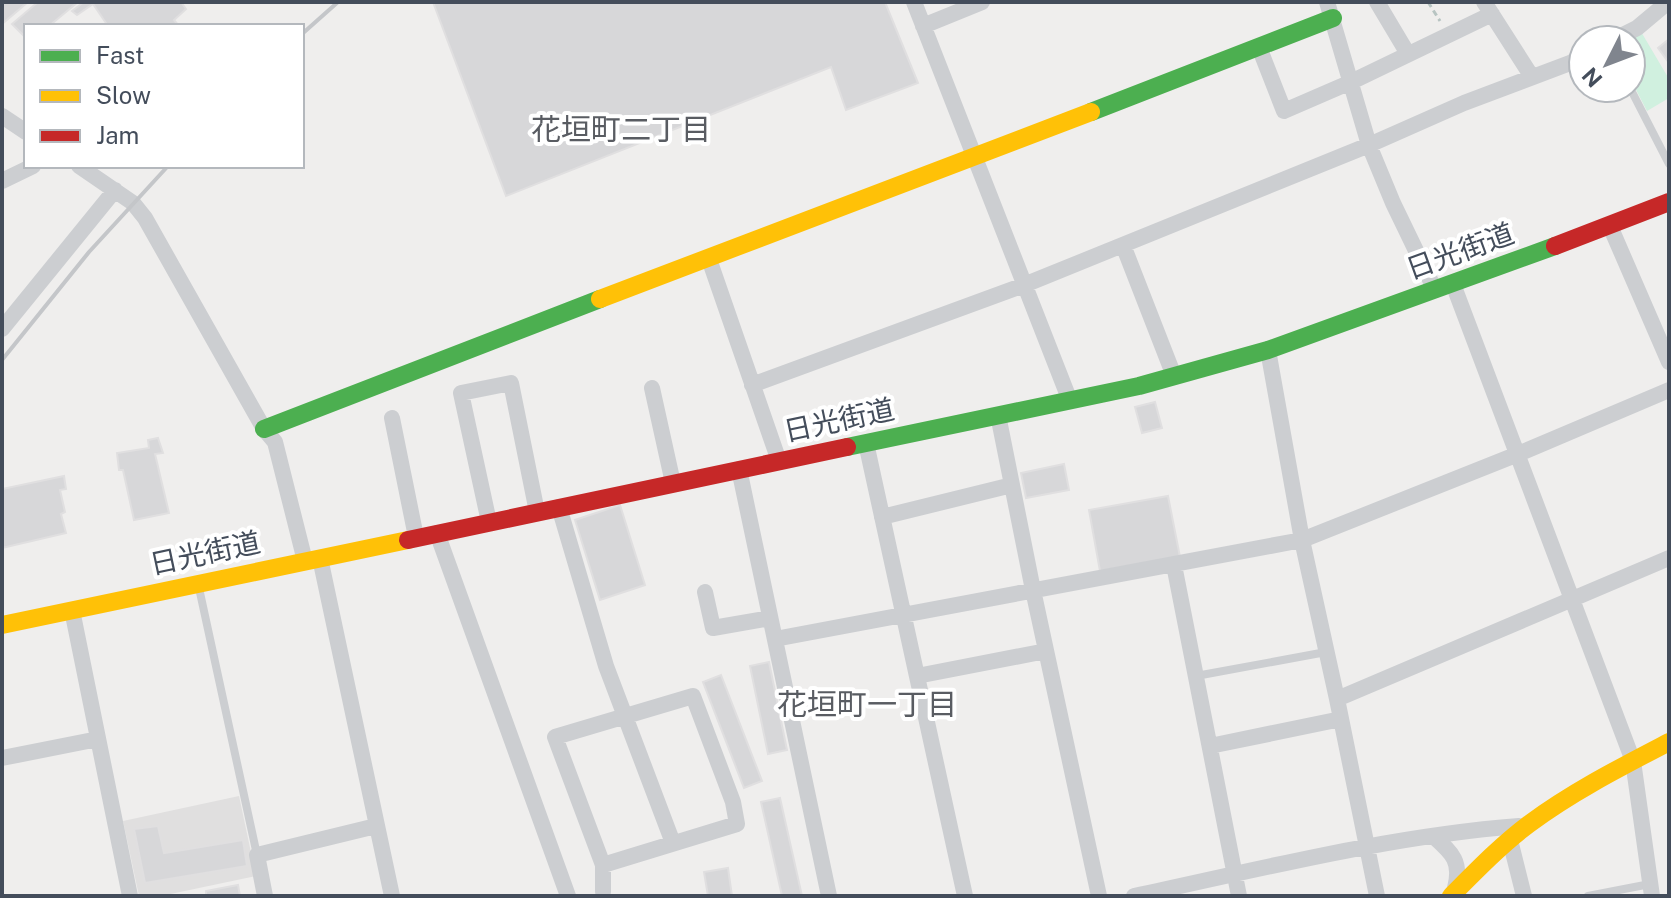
<svg xmlns="http://www.w3.org/2000/svg" width="1671" height="898" viewBox="0 0 1671 898" font-family="'Public Sans','Noto Sans JP',sans-serif">
<style>
.education{fill:#e0dfdf}
.green{fill:#d0f0df}
.building{fill:#d7d7d9;stroke:#e0dfe0;stroke-width:2}
.lines{fill:none;stroke-linecap:round;stroke-linejoin:round}
.path{stroke:#b7c4c2;stroke-width:3;stroke-dasharray:6 4;stroke-linecap:butt}
.lane{stroke:#ccced1;stroke-width:8}
.street{stroke:#ccced1;stroke-width:16}
.fast{stroke:#4caf50;stroke-width:18}
.slow{stroke:#ffc107;stroke-width:18}
.jam{stroke:#c62828;stroke-width:18}
.rail{stroke:#c4c6c9;stroke-width:4}
.labels{text-anchor:middle;stroke-width:8;stroke-linejoin:round;paint-order:stroke}
.street-label{font-size:28px;fill:#444d5b;stroke:#fff}
.neighbourhood-label{font-size:30px;fill:#595c62;stroke:#fff}
</style>
<rect width="100%" height="100%" fill="#efeeed"/>
<path class="education" d="M239 796 256 876 161 896H139L123 821Z"/>
<path class="green" d="M1640 30 1669 79V98L1647 111 1631 80V40H1622Z"/>
<path class="building" d="M2 2H28L2 24Z
M38 2H78L49 26H26V38L12 24Z
M84 2H181L186 9 174 20 179 26H108L93 4 77 15 72 11Z
M433 2H885L918 83 846 110 831 67 506 196Z
M1669 39V63L1658 48Z
M1155 402 1162 428 1142 433 1135 407Z
M158 438 163 453 155 454 169 513 134 520 123 470H119L117 453 149 448 148 440Z
M1064 464 1069 490 1026 498 1021 473Z
M64 476 66 489 60 490 65 512 61 514 66 533 2 548V489Z
M1168 496 1180 557 1100 571 1089 510Z
M620 505 645 585 600 600 575 520Z
M769 662 787 750 768 754 750 666Z
M721 675 762 781 744 788 703 682Z
M780 798 802 896H782L761 802Z
M158 826 164 853 243 840 247 866 145 883 134 829Z
M728 868 732 896H708L704 872Z
M238 885 240 896H206V891Z"/>
<g class="lines">
<path class="path" d="M1428 2 1440 21"/>
<path class="lane" d="M1630 88 1669 164
M199 588 257 855
M1196 676 1326 652
M1588 896 1650 884"/>
<path class="street" d="M914 2 1070 401
M1327 2 1369 145 1393 203 1435 290
M1377 2 1408 54
M1484 2 1532 77
M923 26 982 2
M1613 40 1637 28 1668 2
M1259 47 1284 111 1351 82 1492 14
M2 116 26 132
M79 166 133 203 145 218 264 429 275 442 305 561
M2 181 33 166
M1610 226 1669 362
M1123 245 1174 376
M709 259 779 461
M1453 284 1633 761 1652 896
M2 329 115 190
M1268 350 1302 540 1337 699 1377 896
M752 385 1024 285 1369 145 1464 103 1570 63 1583 56
M652 388 673 483
M998 415 1033 590 1099 896
M392 418 416 537
M866 443 965 896
M739 469 829 896
M559 507 606 666 673 843
M882 517 1012 485
M489 522 461 393 511 383 537 512
M437 533 568 896
M320 558 392 896
M1174 565 1239 896
M705 592 713 628 770 618
M72 610 130 896
M775 639 1302 540 1518 454 1669 390
M917 676 1046 651
M1337 699 1669 558
M1210 746 1341 719
M2 758 98 739
M1433 836C1452 853 1462 861 1455 888
M1510 840 1524 896
M603 892V865L555 737 693 696 733 802 737 824 603 865
M265 896 257 855 376 826
M1134 896C1261 869 1389 836 1519 826"/>
<path class="fast" d="M1091 112 1333 18
M264 429 600 299
M847 447 1139 386 1268 350 1555 246"/>
<path class="slow" d="M600 299 1091 112
M2 625 408 540
M1451 896C1476 871 1501 845 1529 824 1572 792 1621 767 1669 742"/>
<path class="jam" d="M1555 246 1669 202
M408 540 847 447"/>
<path class="rail" d="M302 34 338 2
M2 360 89 252 168 166"/>
</g>
<g class="labels">
<g class="street-label">
<text transform="translate(1460 251) rotate(-20)" y="10">日光街道</text>
<text transform="translate(839 420) rotate(-12)" y="10">日光街道</text>
<text transform="translate(205 553) rotate(-12)" y="10">日光街道</text>
</g>
<g class="neighbourhood-label">
<text x="621" y="140">花垣町二丁目</text>
<text x="867" y="715">花垣町一丁目</text>
</g>
</g>
<rect width="1671" height="898" fill="none" stroke="#444d5b" stroke-width="8"/>
<rect x="24" y="24" width="280" height="144" fill="#ffffff" stroke="#b4b8bd" stroke-width="2"/>
<rect x="40" y="50" width="40" height="12" fill="#4caf50" stroke="#b4b8bd" stroke-width="2"/>
<text x="96" y="64" font-size="24" fill="#444d5b">Fast</text>
<rect x="40" y="90" width="40" height="12" fill="#ffc107" stroke="#b4b8bd" stroke-width="2"/>
<text x="96" y="104" font-size="24" fill="#444d5b">Slow</text>
<rect x="40" y="130" width="40" height="12" fill="#c62828" stroke="#b4b8bd" stroke-width="2"/>
<text x="96" y="144" font-size="24" fill="#444d5b">Jam</text>
<g transform="translate(1607 64) rotate(228)"><circle r="38" fill="#ffffff" stroke="#b4b8bd" stroke-width="2"/>
<path d="M0-6L14 30L0 20L-14 30Z" fill="#80858e"/>
<text y="-12" font-size="22" font-weight="bold" text-anchor="middle" fill="#444d5b">N</text>
</g>
</svg>
